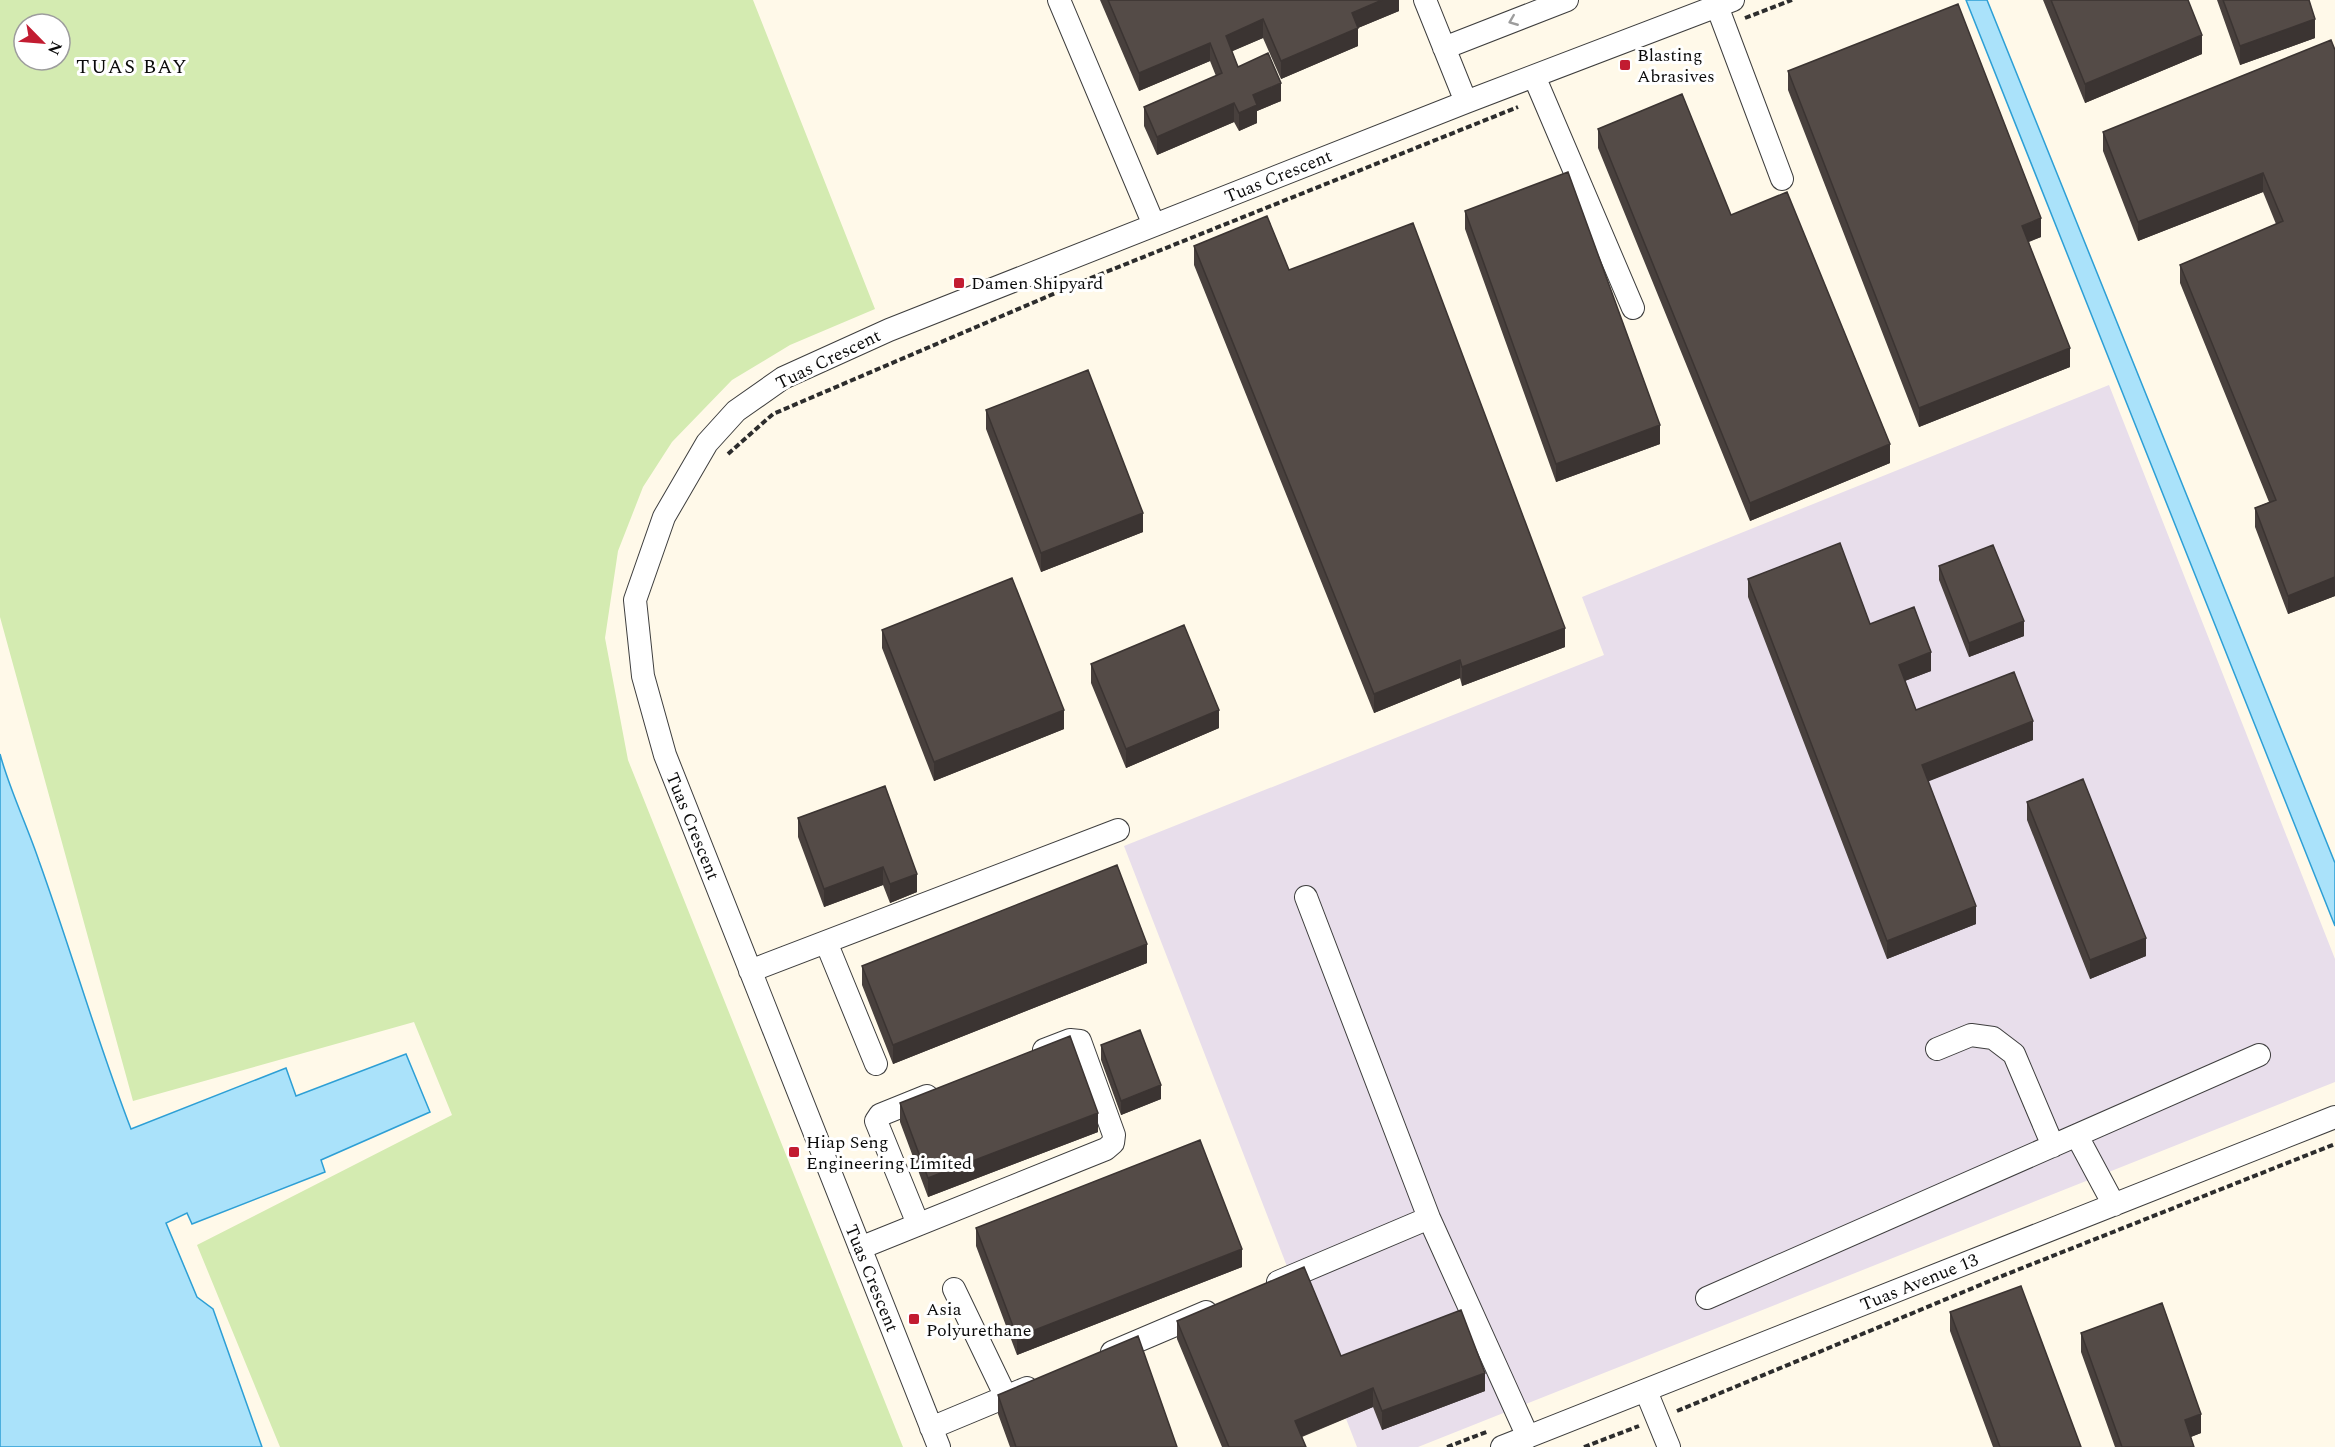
<svg xmlns="http://www.w3.org/2000/svg" width="2335" height="1447" viewBox="0 0 2335 1447" font-family="Spectral,serif">
<style>
.industrial{fill:#e8deeb}
.green{fill:#d4ebb1;fill-rule:evenodd}
.water{fill:#aae2fa;stroke:#2d9fd5;stroke-width:1.5}
.lines{fill:none;stroke-linecap:round;stroke-linejoin:round}
.minor-casing{stroke:#3e3e3e;stroke-width:24}
.path{stroke:#2d2d2d;stroke-width:4;stroke-dasharray:6 3;stroke-linecap:butt}
.minor{stroke:#fff;stroke-width:22}
.wall{fill:#48403d}
.shaded-wall{fill:#3b3432}
.building{fill:#544b47;stroke:#3b3432;stroke-width:1.5}
.oneway{stroke:#9d9d9d}
.poi-dot{fill:#c21c31;stroke:#fff;stroke-width:2}
.labels{text-anchor:middle;stroke-width:6;stroke-linejoin:round;paint-order:stroke}
.poi-label{font-size:18px;fill:#0b0b0b;stroke:#fff;text-anchor:start}
.street-label{font-size:18px;fill:#0b0b0b;stroke:#fff}
.neighbourhood-label{font-size:20px;letter-spacing:1.5px;fill:#0b0b0b;stroke:#fff}
</style>
<rect width="100%" height="100%" fill="#fff9e9"/>
<path class="industrial" d="M2109 385 2335 959V1082L1418 1447H1357L1124 846 1604 655 1582 597Z"/>
<path class="green" d="M0 0H753L875 309 790 345 732 380 672 442 643 487 618 551 605 638 628 760 903 1447H280L197 1245 452 1115 414 1022 133 1101 0 617ZM24 24H60V60H24Z"/>
<path class="water" d="M1966 0H1987L2335 863V926Z
M0 754C10 791 27 825 39 861 71 950 97 1041 131 1129L286 1068 296 1096 406 1054 430 1112 321 1160 325 1172 192 1224 187 1213 166 1223 197 1297 213 1309 262 1447H0Z"/>
<g class="lines">
<defs>
<path id="minor" d="M1059 0 1154 225
M1425 0 1466 102
M1717 6 1782 179
M1444 48 1567 0
M1534 76 1633 308
M1306 897 1429 1218 1528 1437
M826 942 876 1064
M750 971 1118 830
M1937 1049 1971 1035 1993 1038 2014 1054 2053 1146
M2077 1136 2114 1205
M918 1224 876 1121 880 1115 927 1096
M860 1248 1106 1149 1113 1143 1114 1135 1080 1041 1070 1040 1044 1050
M1278 1282 1429 1218
M954 1289 1006 1397
M1707 1298 2259 1055
M1112 1352 1206 1312
M1646 1391 1669 1447
M931 1428 1027 1388
M939 1447 665 755 643 676 635 600 664 517 707 443 736 411 783 378 889 330 1466 102 1733 0
M1502 1447 2335 1117"/>
</defs>
<use href="#minor" class="minor-casing"/>
<path class="path" d="M1745 18 1792 0
M728 454 773 414 1086 280 1518 107
M1677 1411 1997 1278 2335 1144
M1447 1447 1489 1431
M1584 1447 1639 1426"/>
<use href="#minor" class="minor"/>
</g>
<path class="wall" d="M1100 0H1399V11L1358 28V46L1281 79 1263 38 1232 51 1238 67 1281 101 1257 111V123L1239 131 1234 122 1157 155 1144 126V107L1216 76 1210 61 1139 91Z
M2043 0H2188L2202 54 2085 103Z
M2217 0H2309L2315 38 2240 65Z
M2335 50V596L2288 614 2255 527V508L2269 502 2180 283V265L2276 224 2263 192 2138 241 2103 151V132Z
M1788 71 2041 237 2029 242 2070 367 1919 427 1788 90Z
M1598 129 1731 215 1890 463 1750 521 1598 148Z
M1465 211 1660 444 1556 482 1465 229Z
M1194 246 1289 270 1565 647 1462 686 1460 678 1374 713 1194 265Z
M986 410 1143 532 1041 572 986 429Z
M1939 566 2024 636 1969 657 1939 580Z
M1748 579 1870 624 1931 671 1905 681 1916 710 2033 740 1928 781 1976 924 1887 959 1748 597Z
M882 630 1064 729 934 781 882 648Z
M1091 664 1219 728 1126 768 1091 683Z
M885 786 917 892 890 903 883 885 824 907 798 837V818Z
M2027 802 2146 956 2090 979 2027 820Z
M1147 963 893 1064 862 985V966Z
M1101 1045 1161 1099 1121 1115 1101 1060Z
M900 1103 1098 1132 928 1197 900 1122Z
M976 1228 1242 1267 1017 1355 976 1246Z
M1950 1312 2081 1447H1993L1950 1331Z
M1177 1321 1341 1356 1485 1391 1382 1430 1373 1407 1302 1437 1306 1447H1222L1177 1339Z
M2081 1333 2201 1433 2191 1437 2194 1447H2115L2081 1352Z
M998 1395 1177 1447H1010L998 1414Z"/>
<path class="shaded-wall" d="M1382 0H1399V11L1358 28V46L1281 79V61L1352 13Z
M1263 19V38L1226 54V36Z
M2315 19V38L2240 65V46Z
M2202 35V54L2085 103V84Z
M1210 43V61L1139 91V73Z
M1281 83V101L1257 111V123L1239 131V113L1253 95Z
M1234 103V122L1157 155V137Z
M2263 173V192L2138 241V222Z
M2041 218V237L2022 244V226Z
M2070 348V367L1919 427V408Z
M1660 425V444L1556 482V464Z
M1890 444V463L1750 521V503Z
M1143 513V532L1041 572V553Z
M2335 577V596L2288 614V596Z
M2024 621V636L1969 657V643Z
M1565 628V647L1462 686V667Z
M1931 652V671L1899 683V665Z
M1460 660V678L1374 713V694Z
M1064 710V729L934 781V762Z
M1219 710V728L1126 768V749Z
M2033 721V740L1922 784V765Z
M883 867V885L824 907V889Z
M917 874V892L890 903V884Z
M1976 906V924L1887 959V941Z
M2146 938V956L2090 979V960Z
M1147 944V963L893 1064V1045Z
M1161 1085V1099L1121 1115V1101Z
M1098 1113V1132L928 1197V1178Z
M1242 1249V1267L1017 1355V1337Z
M1485 1373V1391L1382 1430V1411Z
M1373 1388V1407L1295 1439V1421Z
M2201 1414V1433L2185 1439V1420Z"/>
<path class="building" d="M1108 0H1382L1352 13 1358 28 1281 61 1263 19 1226 36 1238 67 1268 53 1281 83 1253 95 1257 105 1239 113 1234 103 1157 137 1144 107 1222 73 1210 43 1139 73Z
M2051 0H2188L2202 35 2085 84Z
M2223 0H2309L2315 19 2240 46Z
M1958 4 2041 218 2022 226 2070 348 1919 408 1788 71Z
M2331 40 2335 50V577L2288 596 2255 508 2276 500 2180 265 2283 221 2263 173 2138 222 2103 132Z
M1682 94 1731 215 1787 192 1890 444 1750 503 1598 129Z
M1568 172 1660 425 1556 464 1465 211Z
M1267 216 1289 270 1413 223 1565 628 1462 667 1460 660 1374 694 1194 246Z
M1088 370 1143 513 1041 553 986 410Z
M1840 543 1870 624 1914 607 1931 652 1899 665 1916 710 2014 672 2033 721 1922 765 1976 906 1887 941 1748 579Z
M1993 545 2024 621 1969 643 1939 566Z
M1012 578 1064 710 934 762 882 630Z
M1184 625 1219 710 1126 749 1091 664Z
M2083 779 2146 938 2090 960 2027 802Z
M885 786 917 874 890 884 883 867 824 889 798 818Z
M1117 865 1147 944 893 1045 862 966Z
M1140 1030 1161 1085 1121 1101 1101 1045Z
M1070 1036 1098 1113 928 1178 900 1103Z
M1200 1140 1242 1249 1017 1337 976 1228Z
M1304 1267 1341 1356 1461 1310 1485 1373 1382 1411 1373 1388 1295 1421 1306 1447H1229L1177 1321Z
M2021 1286 2081 1447H2000L1950 1312Z
M2162 1303 2201 1414 2185 1420 2194 1447H2122L2081 1333Z
M1138 1336 1177 1447H1016L998 1395Z"/>
<defs><path id="oneway-chevron" d="M-2-3.5L2.5 0L-2 3.5" fill="none" stroke-width="1.6" stroke-linecap="round" stroke-linejoin="round" transform="scale(1.5)"/></defs>
<use class="oneway" href="#oneway-chevron" transform="translate(1513 21) rotate(158)"/>
<g class="poi-dot">
<rect x="1619" y="59" width="12" height="12" rx="3"/>
<rect x="953" y="277" width="12" height="12" rx="3"/>
<rect x="788" y="1146" width="12" height="12" rx="3"/>
<rect x="908" y="1313" width="12" height="12" rx="3"/>
</g>
<g class="labels">
<g class="poi-label">
<text x="1637" y="61">Blasting<tspan x="1637" dy="21">Abrasives</tspan></text>
<text x="971" y="289">Damen Shipyard</text>
<text x="806" y="1148">Hiap Seng<tspan x="806" dy="21">Engineering Limited</tspan></text>
<text x="926" y="1315">Asia<tspan x="926" dy="21">Polyurethane</tspan></text>
</g>
<g class="street-label">
<text transform="translate(1278 176) rotate(-22)" y="6">Tuas Crescent</text>
<text transform="translate(828 359) rotate(-26)" y="6">Tuas Crescent</text>
<text transform="translate(693 826) rotate(68)" y="6">Tuas Crescent</text>
<text transform="translate(872 1278) rotate(68)" y="6">Tuas Crescent</text>
<text transform="translate(1919 1282) rotate(-22)" y="6">Tuas Avenue 13</text>
</g>
<g class="neighbourhood-label">
<text x="132" y="73">TUAS BAY</text>
</g>
</g>
<g transform="translate(42 42) rotate(115)"><circle r="28" fill="#ffffff" stroke="#9d9d9d" stroke-width="1.5"/>
<path d="M0-4.5L10 22L0 15L-10 22Z" fill="#c21c31"/>
<text y="-9" font-size="16" font-weight="bold" text-anchor="middle" fill="#0b0b0b">N</text>
</g>
</svg>
